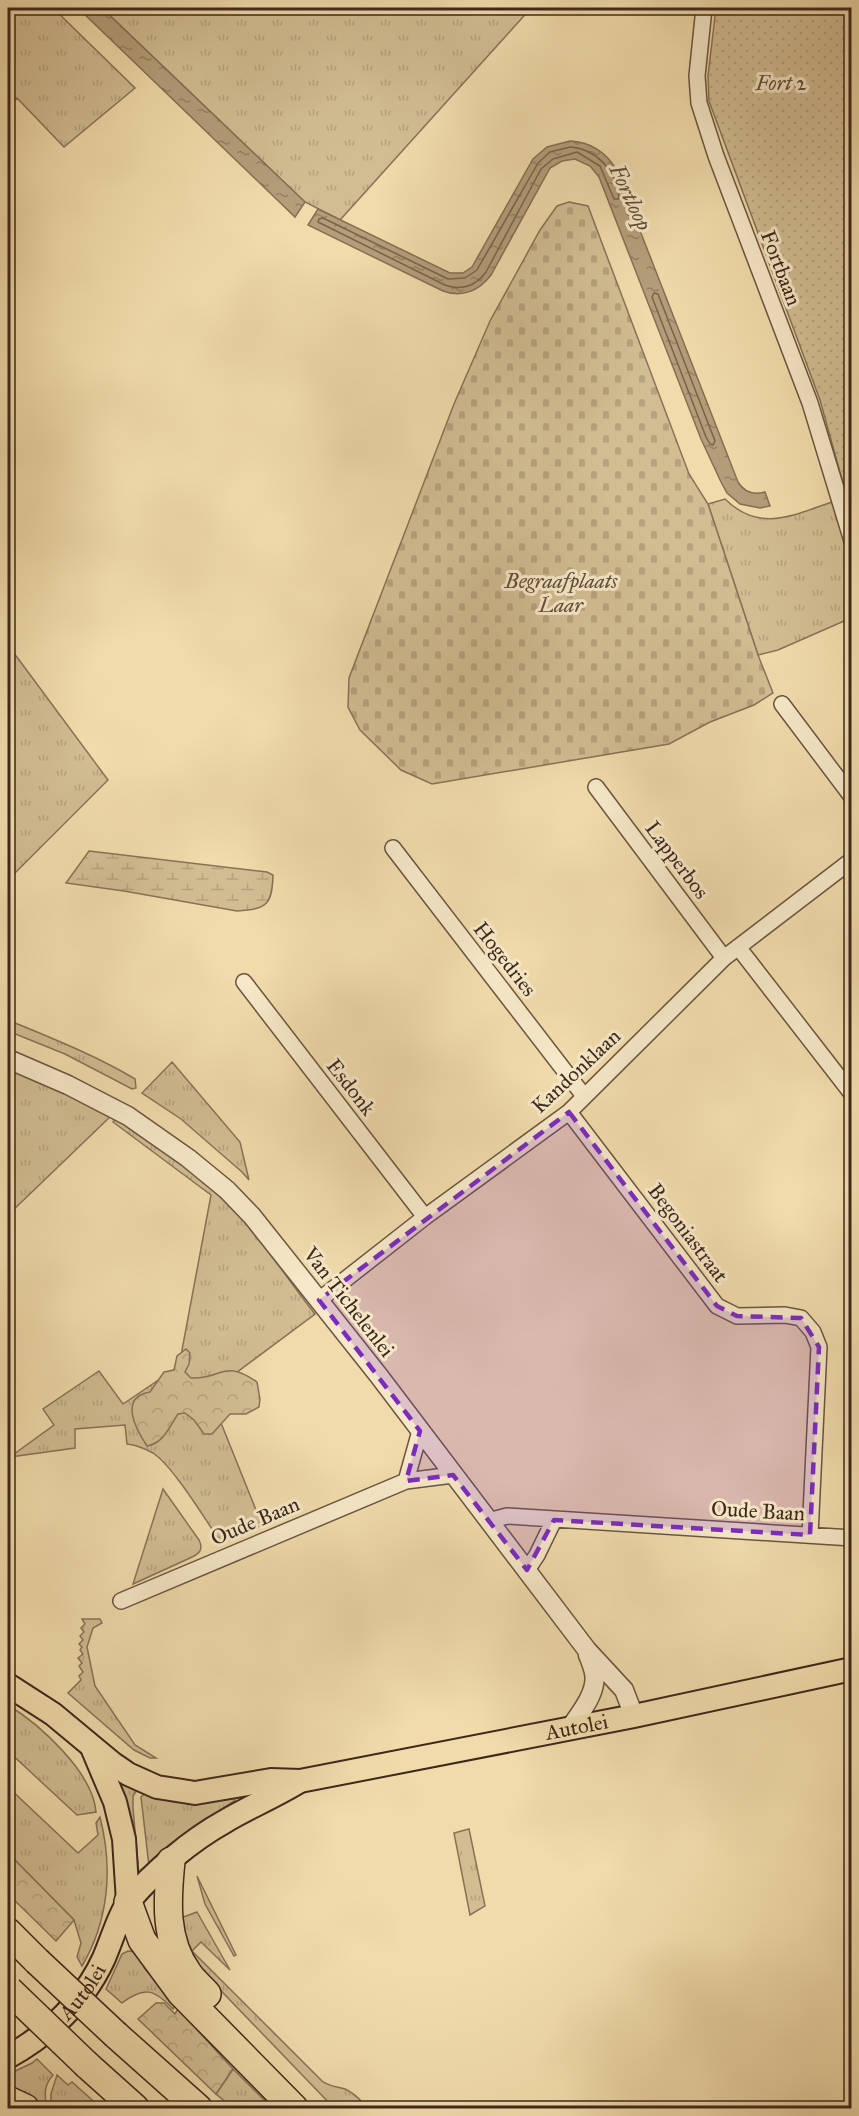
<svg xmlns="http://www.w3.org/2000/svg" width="859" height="2116" viewBox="0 0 859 2116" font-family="'IM FELL Great Primer',serif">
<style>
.grass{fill:url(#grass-tufts);stroke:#887258;stroke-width:1.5}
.forest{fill:url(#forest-crowns);stroke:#887258;stroke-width:1.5}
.wetland{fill:url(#wetland-marsh);stroke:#887258;stroke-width:1.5}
.cemetery{fill:url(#cemetery-stones);stroke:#887258;stroke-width:1.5}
.park{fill:url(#park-dots);stroke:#887258;stroke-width:1.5}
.water{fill:url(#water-ripples);stroke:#846f54;stroke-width:1.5}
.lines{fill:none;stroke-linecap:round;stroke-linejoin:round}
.shore{stroke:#78634b;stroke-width:1.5}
.minor-casing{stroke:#6a5540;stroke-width:18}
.tertiary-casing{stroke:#6a5540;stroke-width:21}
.primary-casing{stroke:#3d281c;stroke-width:26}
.motorway-casing{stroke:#3d281c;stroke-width:30}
.minor{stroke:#f6e8c8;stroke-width:15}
.tertiary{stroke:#f6e8c8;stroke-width:18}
.primary{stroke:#f1dbab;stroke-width:22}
.motorway{stroke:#f1dbab;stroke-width:27}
.motorway-bridge-casing{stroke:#3d281c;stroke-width:30;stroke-linecap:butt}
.motorway-bridge{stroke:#f1dbab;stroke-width:27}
.marked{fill:#7b2cbf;fill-opacity:0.2;stroke:#7b2cbf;stroke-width:4.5;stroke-dasharray:12 8;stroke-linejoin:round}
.labels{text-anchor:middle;stroke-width:6;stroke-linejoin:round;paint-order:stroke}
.park-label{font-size:21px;font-style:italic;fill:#624d3a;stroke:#f6e8c8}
.street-label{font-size:21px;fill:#3d281c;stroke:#f6e8c8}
.water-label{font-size:22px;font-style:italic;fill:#614b38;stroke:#f6e8c8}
</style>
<defs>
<pattern id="grass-tufts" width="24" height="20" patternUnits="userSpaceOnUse" patternTransform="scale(1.5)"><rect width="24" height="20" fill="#d2bd93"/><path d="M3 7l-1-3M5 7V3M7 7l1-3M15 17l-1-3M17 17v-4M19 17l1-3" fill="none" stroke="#b5a27e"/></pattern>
<pattern id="forest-crowns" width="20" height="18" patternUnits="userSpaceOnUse" patternTransform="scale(1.5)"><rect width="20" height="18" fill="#d2bd93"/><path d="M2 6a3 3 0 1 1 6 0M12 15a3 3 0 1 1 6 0" fill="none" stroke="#b5a27e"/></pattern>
<pattern id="wetland-marsh" width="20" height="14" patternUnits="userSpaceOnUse" patternTransform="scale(1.5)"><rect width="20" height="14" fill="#d2bd93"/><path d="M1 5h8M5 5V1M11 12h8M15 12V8" fill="none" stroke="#b5a27e"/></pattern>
<pattern id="cemetery-stones" width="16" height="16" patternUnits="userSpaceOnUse" patternTransform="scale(1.5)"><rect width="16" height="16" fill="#d2bd93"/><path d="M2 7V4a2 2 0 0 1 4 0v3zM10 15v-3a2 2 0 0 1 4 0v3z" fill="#b5a27e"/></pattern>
<pattern id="park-dots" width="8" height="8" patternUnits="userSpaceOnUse" patternTransform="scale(1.5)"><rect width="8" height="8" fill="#d2bd93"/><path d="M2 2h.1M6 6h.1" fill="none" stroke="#b5a27e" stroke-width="1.8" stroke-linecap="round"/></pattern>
<pattern id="water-ripples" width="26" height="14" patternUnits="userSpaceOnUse" patternTransform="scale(1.5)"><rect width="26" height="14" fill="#b49e7a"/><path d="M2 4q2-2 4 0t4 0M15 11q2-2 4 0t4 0" fill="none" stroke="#948163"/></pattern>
</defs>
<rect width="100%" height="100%" fill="#f1dbab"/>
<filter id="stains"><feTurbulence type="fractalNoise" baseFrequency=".00333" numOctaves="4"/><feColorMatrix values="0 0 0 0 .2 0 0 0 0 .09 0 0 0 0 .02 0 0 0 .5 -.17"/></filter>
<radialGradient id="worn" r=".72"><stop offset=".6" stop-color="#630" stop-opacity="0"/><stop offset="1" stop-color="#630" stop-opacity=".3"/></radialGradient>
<path class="grass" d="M8 8H53L135 88 64 147 17 98 8 106Z
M102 8H531L340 220 305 202Z
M725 499C761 535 797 513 838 500L851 541V618L778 650 758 655 708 504Z
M8 645 108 780 8 880Z
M8 1020C51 1038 95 1055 135 1079L136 1088 132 1089 65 1054 8 1031Z
M172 1062 240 1142 249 1180 242 1172 181 1119 142 1093Z
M8 1069 113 1114 8 1215Z
M118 1117C156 1145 196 1172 230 1206 262 1238 287 1279 315 1314L209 1393 262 1525 221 1542C205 1520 174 1467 153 1453 144 1448 136 1445 127 1444L125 1425 75 1429V1448L10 1457 54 1425 43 1409 99 1371 123 1404 179 1366 211 1195 113 1122Z
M163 1489 199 1540C204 1550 199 1554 190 1558L133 1584Z
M82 1619H100L102 1623 93 1628 87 1647 95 1686 135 1745 156 1758H150L134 1750 68 1693 81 1680 79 1676 83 1672 79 1666 82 1663 78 1658 83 1654 80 1650 82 1647 79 1644 83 1640 80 1636 84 1632 81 1628 85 1624Z
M8 1705C39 1724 93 1772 96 1812L77 1815 8 1751Z
M126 1784 137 1790 133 1796V1808L139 1875H137L134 1829 121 1785Z
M8 1787 78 1853 98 1835 96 1823 100 1817C113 1868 109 1920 82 1966L77 1957 81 1943 74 1920 8 1853Z
M145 1793 234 1795 235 1800 177 1840 149 1866 141 1797Z
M469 1829 485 1906 470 1915 454 1833Z
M197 1876 236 1955 234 1956 205 1904Z
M197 1912 230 1970 201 1942 192 1951 322 2081C330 2087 336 2086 345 2089 355 2093 361 2101 368 2108H334L202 1971 191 1957 178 1919Z
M128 1951 136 1952 145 1969 176 2004 173 2009C154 1989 144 1986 122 2003L106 1989 122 1954Z
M37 2059 53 2075C44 2085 44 2095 47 2108L11 2089 9 2074 32 2063Z
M233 2069 272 2108H233L216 2094Z
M57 2075 68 2085 72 2082 101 2108H51V2094Z"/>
<path class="forest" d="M186 1349 190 1353 189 1364 185 1372 191 1378C222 1380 222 1358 257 1382L260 1399 259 1407 246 1414H230L212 1434H204L194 1420 185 1413 178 1414C169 1427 164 1443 147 1446 135 1428 119 1397 150 1392L164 1372 174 1370 177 1356Z
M8 1853 74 1920 56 1941 8 1894Z
M156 2003H164L175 2014 178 2009 233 2069 216 2094 138 2019Z"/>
<path class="wetland" d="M89 851 267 872 273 875C272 905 267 909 237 911L124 891 66 883Z"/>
<path class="cemetery" d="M569 202 588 206 689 474 708 504 758 655 773 693 754 705 710 722 669 744 432 784 401 770 360 730 348 707 349 678 454 404 490 321 540 230 557 206Z"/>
<path class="park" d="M716 8H851V512L820 400 709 101 708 76Z"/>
<path class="water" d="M78 8H102L305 202 295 217Z
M570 141C590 142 605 151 616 169L738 482C744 492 754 495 765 492L770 506 760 508 740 504 727 493 721 482 701 439 599 177 590 166 575 159 562 161 550 168 491 275C479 291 462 298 443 291L308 225 318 209 450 273H463L472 267 533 159 547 147Z"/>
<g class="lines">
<path class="shore" d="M570 147C596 149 617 170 619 199H614L600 166 577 152 553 159 541 169 486 272C476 286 461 291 445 285L318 222 319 219 323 218 448 279 465 278 477 270 538 163 550 152Z
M654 293 658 294 715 441 713 445 710 444 706 437 652 297Z"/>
<defs>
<path id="minor" d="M704 8 697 76 699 103 716 156 810 403 852 541
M782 704 852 797
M596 787 724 958
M393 848 584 1096
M738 947 852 1094
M244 982 425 1217
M569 1112 717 1306 737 1316 785 1315 801 1318 813 1332 819 1347 810 1535
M319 1300 425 1217 569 1112 724 958 852 860
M406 1481 420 1431
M488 1521 507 1516 852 1538
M527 1570 537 1555 554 1520
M121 1601 406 1481 453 1475"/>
<path id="tertiary" d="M8 1059 68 1085 128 1116 188 1158 227 1190 252 1216 379 1376 587 1650 624 1690 634 1716
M570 1728C580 1713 598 1692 594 1673 593 1667 590 1660 588 1655"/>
<g id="primary">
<path id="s1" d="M8 1685 53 1714 112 1763 128 1774 157 1787 195 1793 271 1780 300 1781 634 1716 852 1669"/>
<path d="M93 1750 115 1802 124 1839 128 1902"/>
<path id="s2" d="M8 2057C49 2034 84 2002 104 1958 111 1942 120 1912 130 1900 153 1872 193 1839 224 1822 249 1807 276 1796 300 1781"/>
</g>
<path id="motorway" d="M171 1861C167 1900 164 1940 188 1973 193 1981 201 1987 207 1994
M128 1902 142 1940 181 1993 294 2108
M8 1932 37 1961
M116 2035 198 2108
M87 2065 135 2108
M8 2100 25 2108"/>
</defs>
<use href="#minor" class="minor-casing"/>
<use href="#tertiary" class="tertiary-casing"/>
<use href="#primary" class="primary-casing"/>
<use href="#motorway" class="motorway-casing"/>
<use href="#minor" class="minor"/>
<use href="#tertiary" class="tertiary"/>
<use href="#primary" class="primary"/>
<use href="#motorway" class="motorway"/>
<defs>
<path id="motorway-bridge" d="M37 1961 116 2035
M9 1990 87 2065"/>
</defs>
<use href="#motorway-bridge" class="motorway-bridge-casing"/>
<use href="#motorway-bridge" class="motorway-bridge"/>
</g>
<path class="marked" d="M569 1112 717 1306 737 1316 801 1318 819 1347 810 1535 554 1520 527 1570 453 1475 406 1481 420 1431 319 1300Z"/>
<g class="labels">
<g class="park-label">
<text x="781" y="90">Fort 2</text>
<text x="561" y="588">Begraafplaats<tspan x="561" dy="24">Laar</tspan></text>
</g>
<g class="street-label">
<text transform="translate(781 268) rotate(69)" y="7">Fortbaan</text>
<text transform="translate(677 860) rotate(53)" y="7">Lapperbos</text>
<text transform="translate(505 959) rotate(52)" y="7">Hogedries</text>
<text transform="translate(576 1071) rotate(-43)" y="7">Kandonklaan</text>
<text transform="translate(351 1087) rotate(52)" y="7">Esdonk</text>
<text transform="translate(688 1233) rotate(53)" y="7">Begoniastraat</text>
<text transform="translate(349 1302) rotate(52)" y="7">Van Tichelenlei</text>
<text transform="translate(758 1511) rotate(3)" y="7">Oude Baan</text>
<text transform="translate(255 1521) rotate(-23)" y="7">Oude Baan</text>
<text dy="7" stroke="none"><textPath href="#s1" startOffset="608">Autolei</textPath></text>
<text dy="7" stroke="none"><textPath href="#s2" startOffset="100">Autolei</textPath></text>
</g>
<g class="water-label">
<text transform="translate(631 197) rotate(65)" y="8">Fortloop</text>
</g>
</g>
<rect width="859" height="2116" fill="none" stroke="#f1dbab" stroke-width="30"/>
<rect x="9" y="9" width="841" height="2098" fill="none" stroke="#3d281c" stroke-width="3"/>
<rect x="15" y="15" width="829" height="2086" fill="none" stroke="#3d281c" stroke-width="1.5"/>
<rect width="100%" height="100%" filter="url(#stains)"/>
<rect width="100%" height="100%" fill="url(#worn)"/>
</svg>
